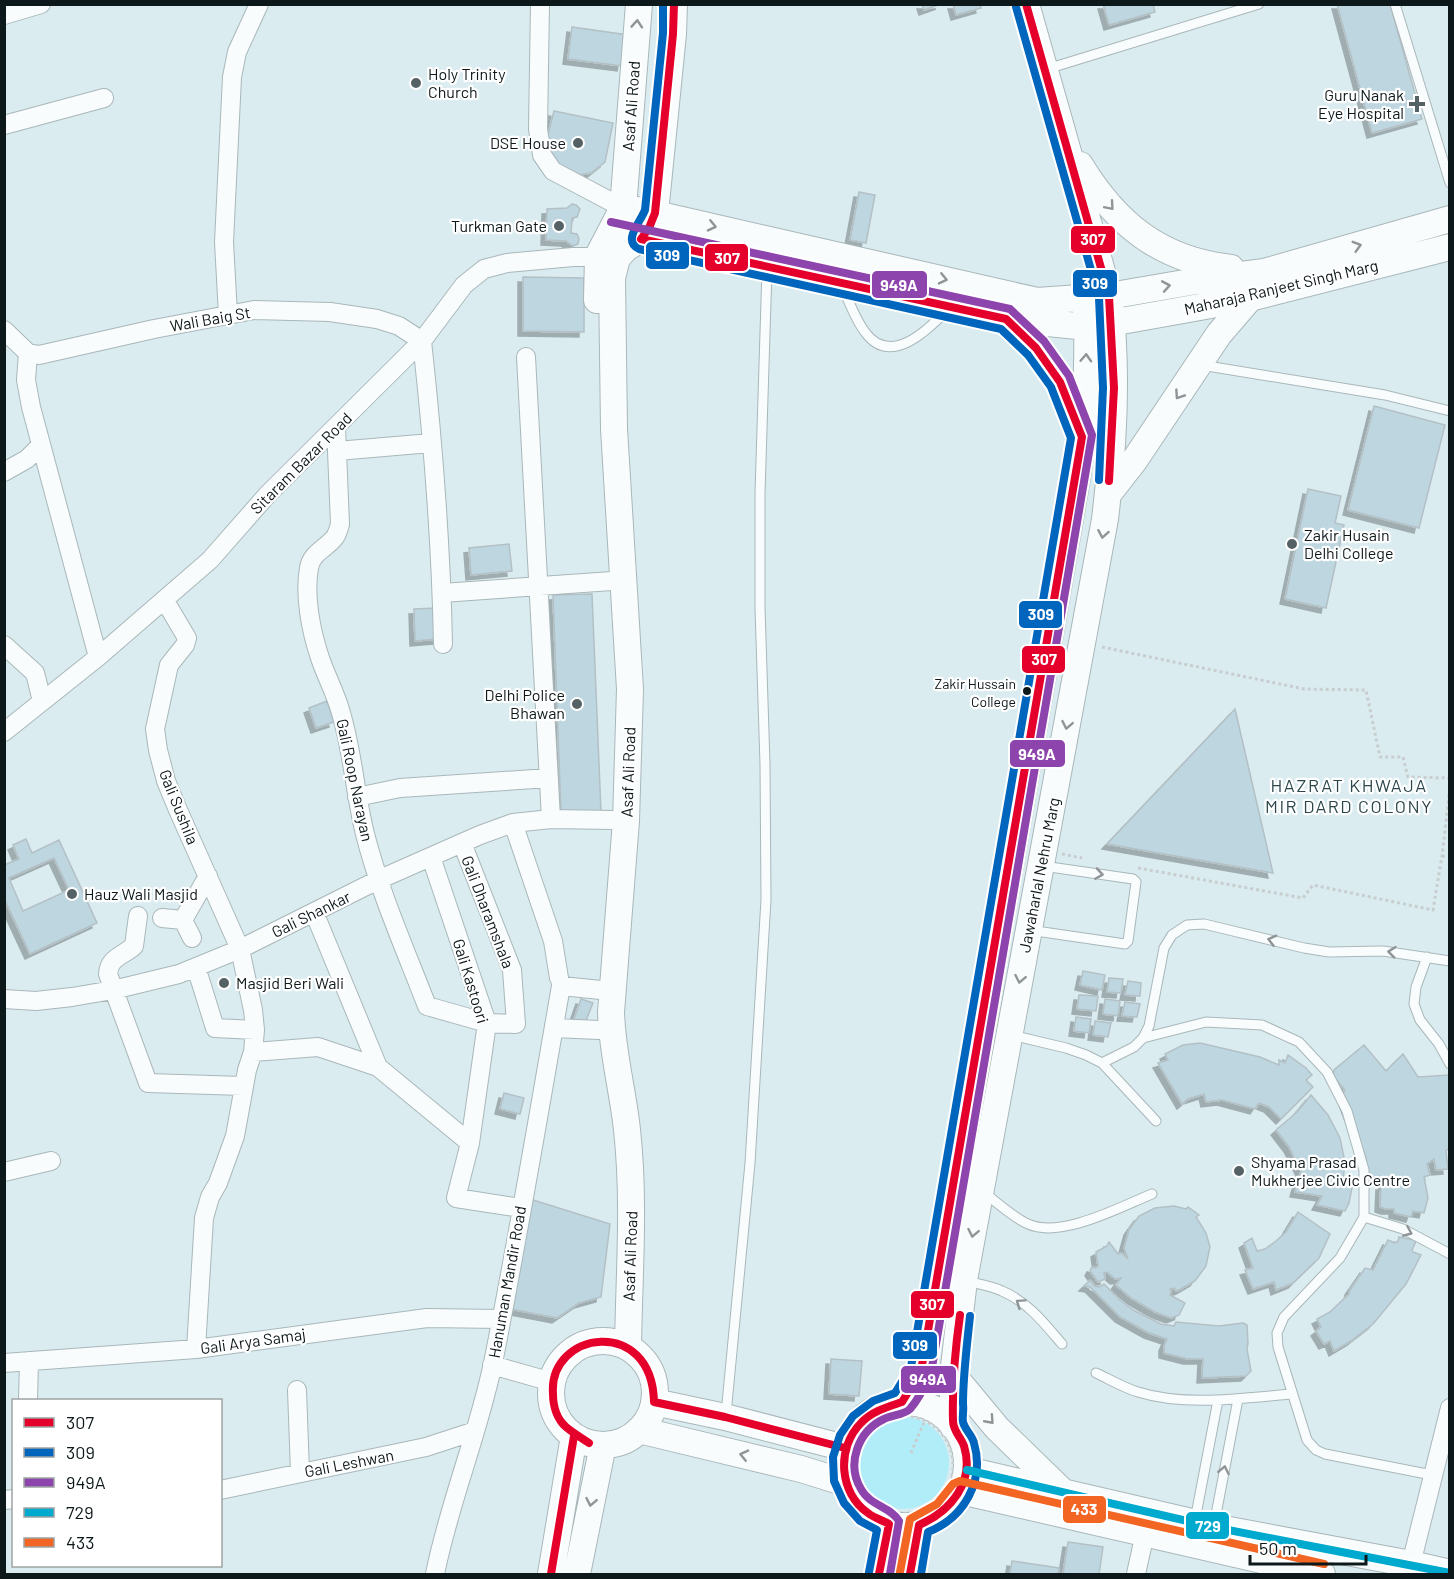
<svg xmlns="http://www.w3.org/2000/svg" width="1454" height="1579" viewBox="0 0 1454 1579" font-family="Barlow,sans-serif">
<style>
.green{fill:#b1edf8}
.building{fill:#bed6e0;stroke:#b3c0c5;stroke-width:1.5;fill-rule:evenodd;filter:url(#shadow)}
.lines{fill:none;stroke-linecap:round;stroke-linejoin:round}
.service-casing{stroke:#a9b7ba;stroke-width:11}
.minor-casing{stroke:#a9b7ba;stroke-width:20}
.secondary-casing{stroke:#a9b7ba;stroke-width:28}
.path{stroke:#c8cdcf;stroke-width:3;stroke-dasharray:3 3;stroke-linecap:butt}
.service{stroke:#f9fcfd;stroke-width:9}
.minor{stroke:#f9fcfd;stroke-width:18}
.secondary{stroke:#f9fcfd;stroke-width:26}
.bus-1-casing{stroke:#fff;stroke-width:12}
.bus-2-casing{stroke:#fff;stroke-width:12}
.bus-3-casing{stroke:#fff;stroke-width:12}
.bus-4-casing{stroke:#fff;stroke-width:12}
.bus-5-casing{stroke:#fff;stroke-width:12}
.bus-1{stroke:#e4002b;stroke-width:8}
.bus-2{stroke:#0065bd;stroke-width:8}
.bus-3{stroke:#8e44ad;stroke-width:8}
.bus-4{stroke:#00a9ce;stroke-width:8}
.bus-5{stroke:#f26522;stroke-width:8}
.oneway{stroke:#8f9597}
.poi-dot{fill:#556265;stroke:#fff;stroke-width:2}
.bus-dot{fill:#0d181a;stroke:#fff;stroke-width:2}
.labels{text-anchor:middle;stroke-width:4.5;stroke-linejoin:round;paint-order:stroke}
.bus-label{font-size:14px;fill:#0d181a;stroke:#fff;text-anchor:end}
.poi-label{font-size:16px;fill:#0d181a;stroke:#fff;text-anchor:start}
.street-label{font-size:16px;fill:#0d181a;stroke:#fff}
.neighbourhood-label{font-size:18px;letter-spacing:1.5px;fill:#2c474c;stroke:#fff}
.line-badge{stroke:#fff;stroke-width:2}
.badge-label{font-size:16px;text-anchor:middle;font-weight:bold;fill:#fff}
</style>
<defs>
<filter id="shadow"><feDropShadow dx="-5" dy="5" stdDeviation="0" flood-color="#0004"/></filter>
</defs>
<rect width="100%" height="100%" fill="#daecf0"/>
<path class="green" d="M857 1463a46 46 0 1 1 92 0a46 46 0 1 1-92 0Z"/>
<path class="building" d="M922 4H941L924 10Z
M953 4H980L981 8 956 15Z
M1103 4H1153L1155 12 1109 25Z
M1337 4H1390L1422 119 1372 133Z
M572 27 628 35 622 66 568 59Z
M554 111 613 123 605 162 591 173 574 176 550 159 545 146Z
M859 192 875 195 866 243 850 240Z
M572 204 576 205 580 209 577 217 572 218 571 233 577 234 579 239 578 244 573 246 566 241 546 240 547 209 567 208Z
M523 277 584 278V332L523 331Z
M1374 406 1445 425 1419 528 1348 510Z
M1308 489 1341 496 1335 523 1344 525 1326 608 1285 599Z
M509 544 512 571 471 575 469 548Z
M592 594 601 812 561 814 553 595Z
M437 608 438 639 415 641 414 609Z
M327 701 334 722 316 728 309 708Z
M1235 709 1273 873 1107 844Z
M26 839 32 853 59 840 97 923 30 954 4 898V865L19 859 13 845ZM54 858 69 890 23 911 9 878Z
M1083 971 1105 975 1102 990 1080 985Z
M1109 978 1123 979 1121 993 1107 992Z
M1128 981 1141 983 1140 996 1125 995Z
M1079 995 1098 996 1096 1011 1077 1009Z
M581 999 593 1003 585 1023 574 1019Z
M1105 999 1120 1001 1118 1016 1103 1014Z
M1125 1002 1140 1004 1137 1017 1122 1016Z
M1076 1017 1091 1019 1089 1033 1074 1031Z
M1095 1021 1111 1023 1108 1037 1093 1035Z
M1200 1043 1260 1057 1279 1065V1060L1285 1063 1288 1055 1306 1068 1312 1075 1306 1080 1313 1087 1281 1119 1269 1107 1259 1103 1255 1109 1222 1100 1206 1102 1204 1094 1188 1099 1182 1104 1158 1063 1168 1060 1165 1054 1183 1045Z
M1364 1045 1386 1071 1403 1054 1418 1077 1450 1075V1147L1446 1151 1448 1169 1436 1170 1434 1159 1427 1164 1430 1175 1424 1177 1428 1198 1424 1213 1413 1211 1411 1217 1394 1213V1209H1386L1380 1207 1381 1185H1385L1379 1176 1373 1177 1368 1171 1366 1158 1342 1095 1345 1090 1333 1076 1334 1070Z
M504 1093 524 1098 520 1114 500 1109Z
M1311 1095 1328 1115 1340 1138 1345 1162 1343 1180 1353 1183 1349 1203 1345 1211 1317 1205 1322 1196 1295 1192 1301 1171 1289 1147 1276 1130 1297 1112Z
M530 1199 610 1224 601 1297 579 1303 557 1318 505 1308Z
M1174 1206 1186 1209 1188 1207 1199 1215 1196 1217 1206 1233 1210 1247 1206 1266 1195 1281 1181 1289 1176 1291 1174 1288 1170 1289 1171 1291 1170 1295 1185 1303 1179 1315 1171 1318 1155 1312 1131 1298 1116 1285 1121 1278 1115 1279 1107 1272 1104 1273 1105 1279 1098 1282 1090 1271 1092 1267 1095 1268 1098 1266 1096 1252 1107 1246 1109 1242 1118 1254 1122 1253 1128 1259 1124 1248 1129 1230 1139 1216 1155 1208Z
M1298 1212 1330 1234 1319 1258 1293 1283 1276 1290 1274 1282 1253 1289 1245 1270 1253 1268 1244 1243 1252 1238 1257 1251 1265 1249 1276 1241 1286 1232Z
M1399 1237 1414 1240 1416 1241 1412 1250 1413 1252 1421 1255 1406 1284 1373 1324 1351 1341 1334 1351 1330 1341 1324 1344 1316 1331 1321 1327 1317 1319 1330 1312 1349 1294 1350 1290 1365 1268 1373 1270 1388 1240 1395 1243 1398 1241Z
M1090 1280 1095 1286 1099 1287 1104 1284 1121 1301 1135 1311 1161 1324 1174 1326 1176 1322 1219 1326 1243 1323 1247 1325 1248 1343 1247 1349 1251 1371 1246 1376 1202 1378 1203 1359H1188L1164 1353V1346L1167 1339 1149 1333 1120 1317 1090 1287 1084 1286Z
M831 1359 862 1361 859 1396 829 1394Z
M1068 1542 1103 1547 1099 1574H1063Z
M1012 1561 1059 1568 1058 1574H1010Z"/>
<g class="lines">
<defs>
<path id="service" d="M1395 4 1450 183
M1047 69 1259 4
M842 286C849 301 855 319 865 332 890 367 927 331 947 310
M1201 365 1385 395 1450 411
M1029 930 1125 944 1128 941 1136 882 1133 879 1043 866
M1427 957 1416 987 1414 1004 1420 1020 1439 1044 1450 1064
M1011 1035 1066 1048 1086 1055 1102 1063 1156 1121
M1143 1038 1149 1026 1164 948 1172 935 1187 925 1204 924 1304 948 1329 952 1383 951 1450 961
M1102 1063 1134 1047 1143 1038 1206 1022 1262 1025 1299 1042 1327 1072 1347 1111 1364 1170V1217L1340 1258 1284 1317 1277 1333 1278 1347 1307 1440 1316 1450 1325 1454 1432 1475
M983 1192C997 1202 1012 1217 1028 1224 1061 1239 1120 1207 1152 1194
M1364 1217 1403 1229 1450 1254
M966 1281C978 1284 991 1286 1002 1291 1028 1302 1044 1323 1062 1344
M1096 1373C1109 1379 1124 1388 1138 1392 1186 1407 1244 1398 1292 1394
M726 1414 750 1163 766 900 765 764 760 608V493L767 269
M1195 1520 1218 1400
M1214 1525 1238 1399"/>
<path id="minor" d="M540 4 538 129 542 155 553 171 623 208
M4 15 41 4
M4 125 104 98
M228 315 224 242 232 77 237 52 259 4
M4 330 28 353 39 355 154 329 254 310 330 312 377 319 399 326 422 341C433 441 441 543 443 644
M28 353 26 380 31 407 98 657
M526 357 551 819
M336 427 340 524C339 528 337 534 335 537 327 548 311 553 309 568 304 596 311 631 320 658 326 676 336 694 341 713 353 753 355 794 365 834 380 893 405 949 427 1006L487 1023 516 1024 512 970 462 843
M337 451 431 443
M4 472 27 459 41 445
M442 593 612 581
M165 601 187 638 185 645 169 665 155 729 158 750 166 781 178 810 240 949 253 1010 255 1030 253 1052 247 1070 235 1136 218 1183 210 1197 204 1218 196 1349
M4 645 35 673 42 701
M4 732 98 657 210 560 268 494 422 341 464 285 484 269 507 263 573 257H607
M357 797 400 788 549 778
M513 823 553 941 559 978
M431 857 487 1023 470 1143
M314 912 378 1067
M138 916 134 946C123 956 109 957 108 974L148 1083 243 1086
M162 918 183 920 208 876
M183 920 192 938
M196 967 215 1028 255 1030
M4 999 36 1001 72 997 113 990 179 974 240 949 378 880 480 835 513 823 551 819 613 820
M554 1028 599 1030
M253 1052 318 1047 378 1067 470 1143 456 1198 521 1208
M4 1172 51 1161
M4 1363 196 1349 427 1318 501 1319
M492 1365 552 1382
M297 1390 300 1472
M28 1400 29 1361
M220 1490 426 1447 475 1431
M4 1500 14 1499
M1411 1564 1450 1408
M435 1574C449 1503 478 1435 493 1363 518 1238 539 1112 561 986L601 990
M1136 1574 1145 1533"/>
<path id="secondary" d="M1080 165C1116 224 1160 260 1231 268
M638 210 1037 301 1109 296 1196 281 1264 272 1450 219
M628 236 1006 319 1088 327 1250 298 1450 247
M597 300 598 256 623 208 639 4
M1006 319 1036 348 1060 382 1079 429
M1109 493 1134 461 1219 334 1250 298
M551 1393a52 52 0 1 1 104 0a52 52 0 1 1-104 0Z
M628 1347C629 1275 635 1202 627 1130 623 1091 612 1052 611 1012L626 821 630 689 614 429 612 278 617 258 626 248 641 239 649 228 655 213 673 34 674 4
M953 1375 997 1428 1061 1490
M843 1464a62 62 0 1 1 124 0a62 62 0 1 1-124 0Z
M654 1402 725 1417 845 1448
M902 1402 921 1371 927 1344 1077 478C1085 420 1091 357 1085 298
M953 1426V1375L964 1280 1105 519C1114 446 1118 369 1109 296L1026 4
M639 1430 801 1469 846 1483
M967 1470 1213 1527 1411 1564 1450 1573
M961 1491 1322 1574
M551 1574 574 1436
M577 1574 603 1445
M879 1574 889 1524
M910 1574 919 1525"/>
</defs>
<use href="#service" class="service-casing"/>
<use href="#minor" class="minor-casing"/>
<use href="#secondary" class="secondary-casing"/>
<path class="path" d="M1102 647 1304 689 1366 690 1380 757H1403L1408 777 1450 778
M1062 854 1082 858
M1442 856 1450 857
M1138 868 1303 898 1313 885 1433 910 1442 856 1450 787
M855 1465a49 49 0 1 1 98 0a49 49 0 1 1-98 0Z
M911 1453 930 1408"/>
<use href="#service" class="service"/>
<use href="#minor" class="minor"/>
<use href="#secondary" class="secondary"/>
<defs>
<path id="bus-1" d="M674 4 673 34 655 213 649 228 641 239 1006 319 1036 348 1060 382 1082 437 921 1371 902 1402C887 1407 872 1411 861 1423 836 1448 839 1493 868 1513 874 1518 882 1520 889 1524L879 1574
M1026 4 1109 296 1114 388 1109 481
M589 1443C582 1438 573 1433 566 1427 557 1419 553 1406 553 1394 548 1331 652 1315 654 1402L725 1417 845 1448
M551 1574 574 1436
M910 1574 919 1525C951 1511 975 1482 964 1446 961 1437 953 1431 953 1421 952 1385 955 1350 960 1315"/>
<path id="bus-2" d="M663 4V33L645 210C640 223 622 241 639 249L1001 329 1028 355 1051 387 1071 438 911 1367 895 1393 873 1401 853 1416 840 1435 833 1457 834 1481 844 1503 860 1521 877 1530 869 1572
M1016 7 1099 298 1103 388 1099 480
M921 1574 928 1532C964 1518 985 1481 974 1443 972 1435 965 1430 963 1422 962 1417 964 1410 963 1404 963 1375 967 1345 970 1316"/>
<path id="bus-3" d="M611 222 1010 309 1044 341 1069 376 1092 435 931 1373C926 1384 918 1400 910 1409 904 1415 892 1415 884 1419 858 1431 846 1464 861 1489 870 1506 891 1507 899 1521L890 1574"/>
<path id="bus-4" d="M967 1470 1213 1527 1450 1573"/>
<path id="bus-5" d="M900 1572 910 1519 937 1504 953 1484 960 1481 1324 1564"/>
</defs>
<use href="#bus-1" class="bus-1-casing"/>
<use href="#bus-2" class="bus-2-casing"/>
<use href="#bus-3" class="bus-3-casing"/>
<use href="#bus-4" class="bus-4-casing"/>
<use href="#bus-5" class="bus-5-casing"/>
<use href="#bus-1" class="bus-1"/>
<use href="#bus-2" class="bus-2"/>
<use href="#bus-3" class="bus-3"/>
<use href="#bus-4" class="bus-4"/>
<use href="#bus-5" class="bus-5"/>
</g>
<defs><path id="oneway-chevron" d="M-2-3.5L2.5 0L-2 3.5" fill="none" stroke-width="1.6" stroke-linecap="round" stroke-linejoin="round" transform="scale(1.5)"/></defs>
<g class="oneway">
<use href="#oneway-chevron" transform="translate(637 24) rotate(-86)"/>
<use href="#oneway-chevron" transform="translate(1110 206) rotate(49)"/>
<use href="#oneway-chevron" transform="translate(712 226) rotate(13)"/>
<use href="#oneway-chevron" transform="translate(1357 246) rotate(-16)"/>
<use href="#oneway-chevron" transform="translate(943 279) rotate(13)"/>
<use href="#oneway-chevron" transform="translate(1166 286) rotate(-10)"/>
<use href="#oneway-chevron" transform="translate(1086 358) rotate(-87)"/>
<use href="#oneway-chevron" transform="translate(1179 395) rotate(124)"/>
<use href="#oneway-chevron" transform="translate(1103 534) rotate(100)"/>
<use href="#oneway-chevron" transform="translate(1067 725) rotate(101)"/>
<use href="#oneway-chevron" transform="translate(1099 874) rotate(9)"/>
<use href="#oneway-chevron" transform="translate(1272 940) rotate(-165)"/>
<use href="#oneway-chevron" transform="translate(1392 952) rotate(-174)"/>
<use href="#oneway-chevron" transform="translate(1020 979) rotate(101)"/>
<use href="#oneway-chevron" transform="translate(1408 1232) rotate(23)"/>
<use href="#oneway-chevron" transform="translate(973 1233) rotate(101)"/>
<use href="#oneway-chevron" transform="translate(1020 1303) rotate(-145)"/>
<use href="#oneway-chevron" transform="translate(990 1420) rotate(48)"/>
<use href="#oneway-chevron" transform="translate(744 1455) rotate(-167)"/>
<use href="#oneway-chevron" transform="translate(1224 1470) rotate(-79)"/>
<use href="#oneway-chevron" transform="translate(591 1502) rotate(101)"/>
</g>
<g class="poi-dot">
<circle cx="416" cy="83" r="6"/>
<path d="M1414 95h6v6h6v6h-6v6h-6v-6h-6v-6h6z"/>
<circle cx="578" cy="143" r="6"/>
<circle cx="559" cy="226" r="6"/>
<circle cx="1292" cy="544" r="6"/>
<circle cx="577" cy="704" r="6"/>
<circle cx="72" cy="894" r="6"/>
<circle cx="224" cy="983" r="6"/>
<circle cx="1239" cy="1171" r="6"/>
</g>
<circle class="bus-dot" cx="1027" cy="691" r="5"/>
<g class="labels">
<g class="bus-label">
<text x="1016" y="689">Zakir Hussain<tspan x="1016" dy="18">College</tspan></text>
</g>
<g class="poi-label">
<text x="428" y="80">Holy Trinity<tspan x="428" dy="18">Church</tspan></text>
<text x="1404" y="101" text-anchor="end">Guru Nanak<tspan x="1404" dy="18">Eye Hospital</tspan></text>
<text x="566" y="149" text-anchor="end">DSE House</text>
<text x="547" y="232" text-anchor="end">Turkman Gate</text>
<text x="1304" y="541">Zakir Husain<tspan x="1304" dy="18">Delhi College</tspan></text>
<text x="565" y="701" text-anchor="end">Delhi Police<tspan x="565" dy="18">Bhawan</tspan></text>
<text x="84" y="900">Hauz Wali Masjid</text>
<text x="236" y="989">Masjid Beri Wali</text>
<text x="1251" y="1168">Shyama Prasad<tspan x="1251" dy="18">Mukherjee Civic Centre</tspan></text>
</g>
<g class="street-label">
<text transform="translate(631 106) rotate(-86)" y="6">Asaf Ali Road</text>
<text transform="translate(1281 287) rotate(-13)" y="6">Maharaja Ranjeet Singh Marg</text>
<text transform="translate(210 319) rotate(-10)" y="6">Wali Baig St</text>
<text transform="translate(301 463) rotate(-45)" y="6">Sitaram Bazar Road</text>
<text transform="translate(628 772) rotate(-88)" y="6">Asaf Ali Road</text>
<text transform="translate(355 780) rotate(78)" y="6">Gali Roop Narayan</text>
<text transform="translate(179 807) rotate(68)" y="6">Gali Sushila</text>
<text transform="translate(1039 875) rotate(-79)" y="6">Jawaharlal Nehru Marg</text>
<text transform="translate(488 912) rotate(69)" y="6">Gali Dharamshala</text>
<text transform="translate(311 914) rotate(-26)" y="6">Gali Shankar</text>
<text transform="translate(471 981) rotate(73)" y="6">Gali Kastoori</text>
<text transform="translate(630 1256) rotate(-88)" y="6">Asaf Ali Road</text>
<text transform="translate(507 1282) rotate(-80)" y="6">Hanuman Mandir Road</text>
<text transform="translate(253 1341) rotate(-8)" y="6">Gali Arya Samaj</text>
<text transform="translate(349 1463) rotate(-11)" y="6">Gali Leshwan</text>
</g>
<g class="neighbourhood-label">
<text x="1349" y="792">HAZRAT KHWAJA<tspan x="1349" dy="21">MIR DARD COLONY</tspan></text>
</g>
</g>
<g class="line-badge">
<rect x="1070" y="225" width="46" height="29" rx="6" fill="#e4002b"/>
<rect x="645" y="241" width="45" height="29" rx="6" fill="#0065bd"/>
<rect x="704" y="243" width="45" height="29" rx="6" fill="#e4002b"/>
<rect x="1072" y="269" width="46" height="29" rx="6" fill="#0065bd"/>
<rect x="871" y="270" width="57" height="29" rx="6" fill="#8e44ad"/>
<rect x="1018" y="600" width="45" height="29" rx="6" fill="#0065bd"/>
<rect x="1021" y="645" width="45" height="29" rx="6" fill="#e4002b"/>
<rect x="1009" y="739" width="57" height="29" rx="6" fill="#8e44ad"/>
<rect x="910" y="1290" width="45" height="29" rx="6" fill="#e4002b"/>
<rect x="892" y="1331" width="46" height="29" rx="6" fill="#0065bd"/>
<rect x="900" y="1365" width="57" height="29" rx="6" fill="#8e44ad"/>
<rect x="1062" y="1495" width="45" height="29" rx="6" fill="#f26522"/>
<rect x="1185" y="1511" width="45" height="29" rx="6" fill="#00a9ce"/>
</g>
<g class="badge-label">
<text x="1093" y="245">307</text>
<text x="667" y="261">309</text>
<text x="727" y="264">307</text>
<text x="1095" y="289">309</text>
<text x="899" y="291">949A</text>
<text x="1041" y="620">309</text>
<text x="1044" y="665">307</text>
<text x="1037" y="760">949A</text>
<text x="932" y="1310">307</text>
<text x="915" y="1351">309</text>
<text x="928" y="1385">949A</text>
<text x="1084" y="1515">433</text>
<text x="1208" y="1532">729</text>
</g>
<rect width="1454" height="1579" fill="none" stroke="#0d181a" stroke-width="12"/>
<rect x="12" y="1399" width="210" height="168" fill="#ffffff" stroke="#9ea3a3" stroke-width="1.5"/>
<rect x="24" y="1418" width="30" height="9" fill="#e4002b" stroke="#9ea3a3" stroke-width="1.5"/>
<text x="66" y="1429" font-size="18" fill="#0d181a">307</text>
<rect x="24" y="1448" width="30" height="9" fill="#0065bd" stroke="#9ea3a3" stroke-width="1.5"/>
<text x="66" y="1459" font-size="18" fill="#0d181a">309</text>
<rect x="24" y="1478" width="30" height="9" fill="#8e44ad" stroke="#9ea3a3" stroke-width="1.5"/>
<text x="66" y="1489" font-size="18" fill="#0d181a">949A</text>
<rect x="24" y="1508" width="30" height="9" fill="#00a9ce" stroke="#9ea3a3" stroke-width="1.5"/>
<text x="66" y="1519" font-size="18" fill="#0d181a">729</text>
<rect x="24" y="1538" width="30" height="9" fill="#f26522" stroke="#9ea3a3" stroke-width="1.5"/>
<text x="66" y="1549" font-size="18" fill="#0d181a">433</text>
<path d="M1250 1555v9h116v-9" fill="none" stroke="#0d181a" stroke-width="3"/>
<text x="1259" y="1555" font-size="18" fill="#0d181a" stroke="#ffffff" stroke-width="4.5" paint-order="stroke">50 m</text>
</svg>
